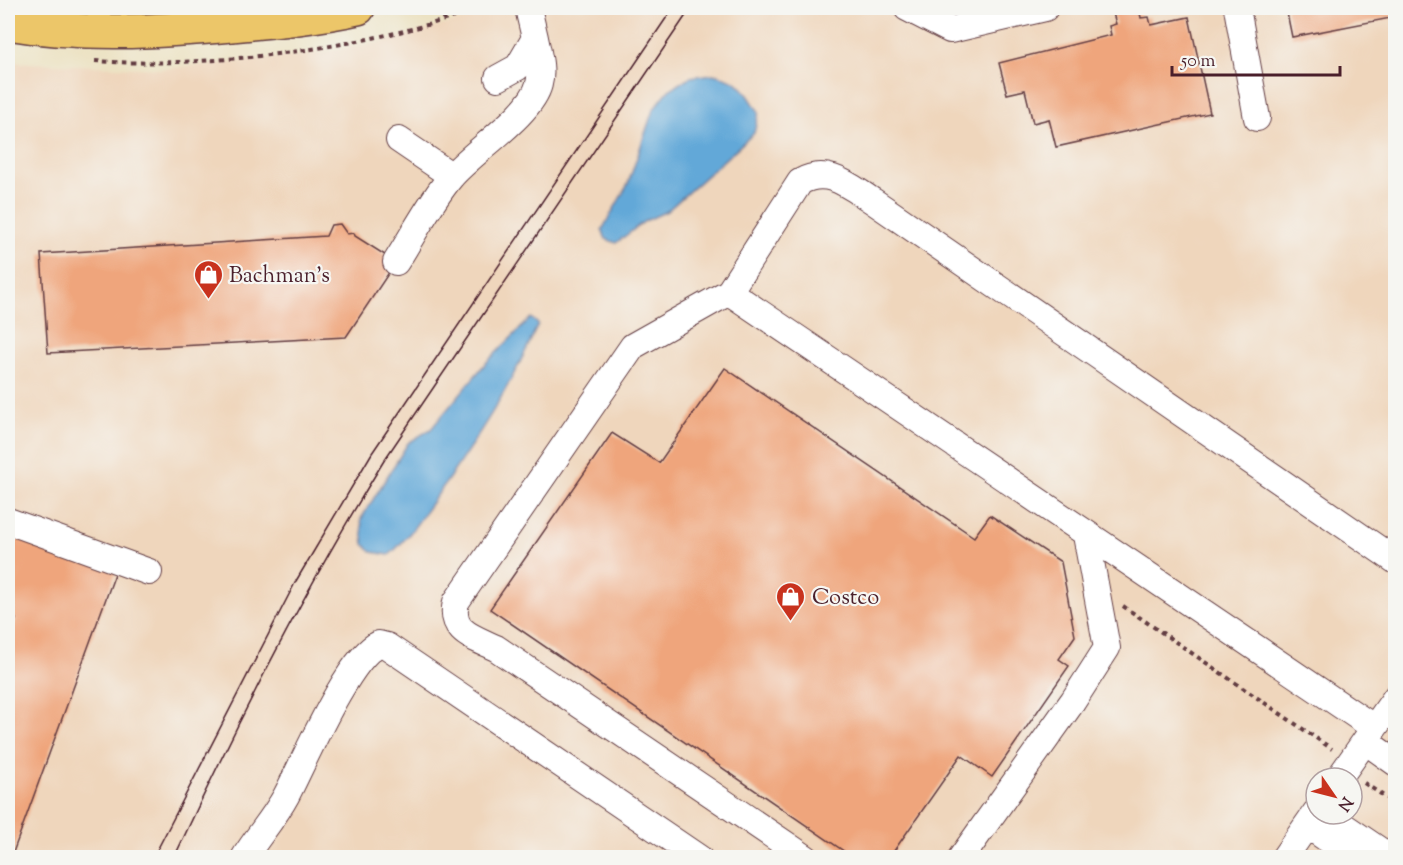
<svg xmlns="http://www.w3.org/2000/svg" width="1403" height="865" viewBox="0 0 1403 865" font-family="'Sorts Mill Goudy',serif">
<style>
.built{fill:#efd6bc;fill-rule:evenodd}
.water{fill:#62a8d8;stroke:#566482;stroke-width:1.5}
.building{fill:#efa57c}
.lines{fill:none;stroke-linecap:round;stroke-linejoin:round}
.minor-casing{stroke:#623c42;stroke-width:28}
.major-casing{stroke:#623c42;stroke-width:36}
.path{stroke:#623c42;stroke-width:4;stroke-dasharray:4.5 4.5;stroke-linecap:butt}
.minor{stroke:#fff;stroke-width:26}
.major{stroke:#ecc669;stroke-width:33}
.tram{stroke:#4a1f2b;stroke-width:1.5}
.labels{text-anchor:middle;stroke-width:4.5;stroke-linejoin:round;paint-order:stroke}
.poi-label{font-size:22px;fill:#4a1f2b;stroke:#f6f6f2;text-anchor:start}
</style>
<rect width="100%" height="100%" fill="#f6f6f2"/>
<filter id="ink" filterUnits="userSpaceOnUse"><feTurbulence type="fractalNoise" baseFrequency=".0167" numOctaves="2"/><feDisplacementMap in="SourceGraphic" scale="12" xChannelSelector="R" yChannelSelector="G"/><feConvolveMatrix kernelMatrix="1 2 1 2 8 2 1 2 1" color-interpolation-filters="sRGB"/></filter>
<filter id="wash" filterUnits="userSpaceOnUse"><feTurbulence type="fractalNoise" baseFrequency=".008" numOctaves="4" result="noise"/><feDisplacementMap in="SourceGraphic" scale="24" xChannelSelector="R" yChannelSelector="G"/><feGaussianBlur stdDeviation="1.35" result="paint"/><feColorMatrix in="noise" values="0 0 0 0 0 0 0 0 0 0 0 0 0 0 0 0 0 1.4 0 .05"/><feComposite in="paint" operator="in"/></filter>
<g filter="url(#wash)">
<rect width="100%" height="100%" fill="#ece2c3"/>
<path class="built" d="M506 8H1395V857H8V62L161 69 298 56 376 43ZM1316 778H1352V814H1316Z"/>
<path class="water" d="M713 74C742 80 743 88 759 112L754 133 667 211 645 221 616 243 606 239 602 230 628 184 653 110 669 90 690 77Z
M531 318 538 324C512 385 476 440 438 494 422 516 409 538 389 555L372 552 364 544 361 519 408 443 431 429 484 365Z"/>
<g id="blocks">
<path class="building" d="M1139 8 1141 18 1149 17 1151 25 1189 17 1210 113 1056 147 1049 119 1033 123 1025 90 1007 94 999 63 1111 35 1109 26 1116 24 1113 13Z
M1286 8H1396V17L1292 37Z
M340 224 347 234 354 233 355 236 396 262 346 337 48 353 41 254 326 236 331 225Z
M725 368 974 537 990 515 1061 562 1075 636 1059 659 1069 666 992 777 961 755 889 858H854L490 609 612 433 659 463Z
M8 533 116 571 11 858H8V644L16 619 8 616Z"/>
</g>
</g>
<g filter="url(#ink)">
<use href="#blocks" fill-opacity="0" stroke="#623c42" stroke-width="1.5"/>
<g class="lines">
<defs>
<path id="minor" d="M907 8 950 30 1045 8
M1237 8 1257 118
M498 78 518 67 535 38 528 8
M399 140 452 176
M396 262C414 234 430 202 451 177 472 152 532 114 539 84 543 69 538 53 535 38
M729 292 1373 727
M8 521 149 572
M1365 741 1396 763
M1339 778 1396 697
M1326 814 1391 858
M1307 825 1355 858
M244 858C257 837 274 818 286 796 303 764 348 657 379 644L387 646 699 858
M806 858 496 648C473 637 449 632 456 602L633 346 729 292 800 182C828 166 849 186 873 201L1396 561
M961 858 1073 701 1107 648 1086 535
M1284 858 1316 812"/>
<path id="major" d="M8 23C83 36 156 32 231 25 274 21 317 17 358 8"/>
</defs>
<use href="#minor" class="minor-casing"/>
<use href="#major" class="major-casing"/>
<path class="path" d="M95 61C210 69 373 47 481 8
M1123 606 1332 749
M1364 783 1396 804"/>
<use href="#minor" class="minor"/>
<use href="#major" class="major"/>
<path class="tram" d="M153 858 296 581 372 453 673 8
M174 858C237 722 306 587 385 459L691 8"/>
</g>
</g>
<defs>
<symbol id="shop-pin" viewBox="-11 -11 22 30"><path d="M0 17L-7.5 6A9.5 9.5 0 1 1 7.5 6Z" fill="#c8321e" stroke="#f6f6f2"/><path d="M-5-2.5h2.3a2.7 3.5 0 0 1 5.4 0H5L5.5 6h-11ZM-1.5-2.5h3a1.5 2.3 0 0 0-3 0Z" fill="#fff"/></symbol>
</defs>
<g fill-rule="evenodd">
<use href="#shop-pin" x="192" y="258" width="33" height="45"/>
<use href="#shop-pin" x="774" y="580" width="33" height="45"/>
</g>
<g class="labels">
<g class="poi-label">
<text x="229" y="282">Bachman's</text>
<text x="812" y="604">Costco</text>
</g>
</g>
<rect width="1403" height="865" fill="none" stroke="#f6f6f2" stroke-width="30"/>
<g transform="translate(1334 796) rotate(125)"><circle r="28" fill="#f6f6f2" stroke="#b1a0a2" stroke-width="1.5"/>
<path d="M0-4.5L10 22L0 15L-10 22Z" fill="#c8321e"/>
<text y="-9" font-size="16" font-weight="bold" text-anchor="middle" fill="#4a1f2b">N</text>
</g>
<path d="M1172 66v9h168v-9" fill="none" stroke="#4a1f2b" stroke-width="3"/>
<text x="1181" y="66" font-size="18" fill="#4a1f2b" stroke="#f6f6f2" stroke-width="4.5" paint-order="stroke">50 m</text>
</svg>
